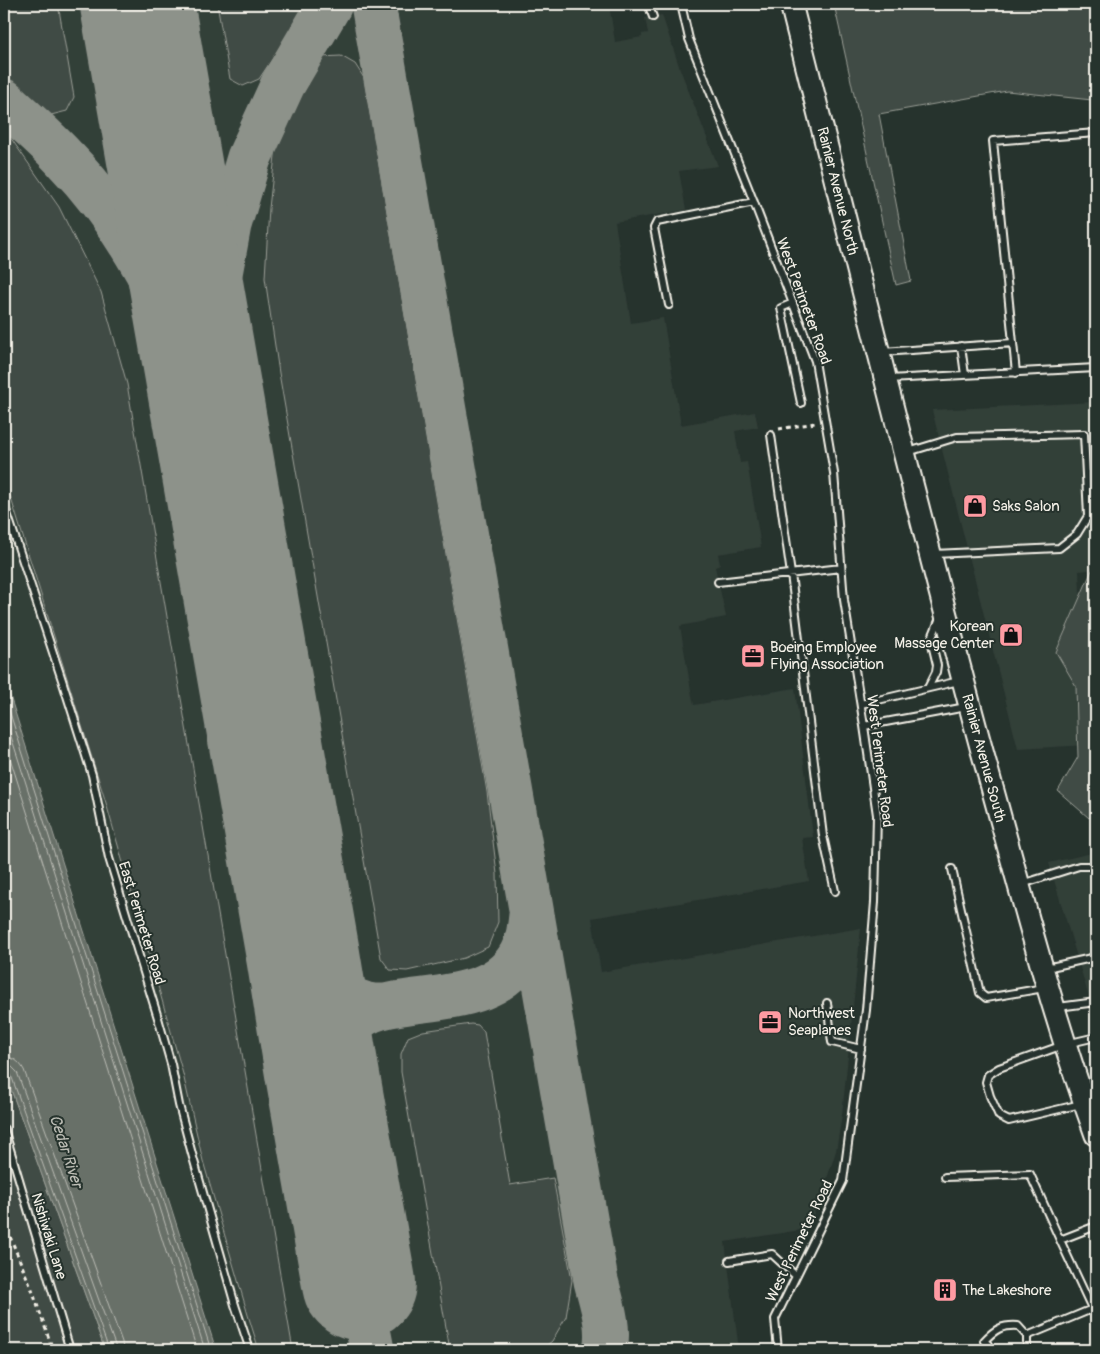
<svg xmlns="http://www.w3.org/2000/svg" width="1100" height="1354" viewBox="0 0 1100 1354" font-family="Pangolin,sans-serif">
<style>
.built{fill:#333f39}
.green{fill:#414b45;stroke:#9a9e96}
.water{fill:#676f68;stroke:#9fa39b}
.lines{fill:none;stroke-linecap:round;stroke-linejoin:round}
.shore{stroke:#bcbdb5;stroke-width:1}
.taxiway{stroke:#8d928a;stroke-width:45}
.runway{stroke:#8d928a;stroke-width:114}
.lane-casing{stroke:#f4f1e8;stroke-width:10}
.primary-casing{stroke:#f4f1e8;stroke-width:25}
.path{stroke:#f4f1e8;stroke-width:3;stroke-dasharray:4 4;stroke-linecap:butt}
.lane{stroke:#26332d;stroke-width:6}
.primary{stroke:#26332d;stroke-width:21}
.labels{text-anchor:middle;stroke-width:4;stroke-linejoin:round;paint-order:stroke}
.street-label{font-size:15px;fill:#f4f1e8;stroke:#26332d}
.poi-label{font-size:15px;fill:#f4f1e8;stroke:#26332d;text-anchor:start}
.water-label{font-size:16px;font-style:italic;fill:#bcbdb5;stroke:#26332d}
</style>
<rect width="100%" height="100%" fill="#26332d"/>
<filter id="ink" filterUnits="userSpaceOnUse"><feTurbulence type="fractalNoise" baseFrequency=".02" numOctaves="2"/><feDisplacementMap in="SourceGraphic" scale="10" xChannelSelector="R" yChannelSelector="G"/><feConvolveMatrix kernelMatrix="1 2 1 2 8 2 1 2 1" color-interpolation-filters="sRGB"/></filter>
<g filter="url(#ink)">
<path class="built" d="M4 4H609L615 42 642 37V34L648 33 645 18 662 15 680 69 718 166 679 171 686 210 615 222 631 323 663 318 681 425 755 412 758 427 735 431 740 463 747 462 761 547 718 554 720 565 715 567 726 617 680 626 692 696 694 705 795 688 813 837 802 838 809 881 592 918 601 972 861 928 842 1115 836 1151 819 1203 807 1229 725 1242 739 1350H216L4 677Z
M1096 402V569L1079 571 1087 745 1018 749 932 410Z
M1096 852V1021L1049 863Z"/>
<path class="green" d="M4 4H58L74 97 67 111 51 115 4 80Z
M217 4H309L259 79 243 86 230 79Z
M834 4H1096V100H1092L1007 91 879 114 911 281 896 285Z
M341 56 355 64 364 78 487 792 497 874 498 922 488 947 464 958 407 971 390 970 381 958 279 373 265 278 269 208 276 147 292 96 308 68 321 57Z
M4 132 10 137 59 207 101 292 127 384 293 1350H259L248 1315 203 1161 183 1074 106 803 4 476Z
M1096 561V812L1089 818 1058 791 1078 757 1076 686 1056 652Z
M471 1024 478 1025 484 1032 510 1185 553 1178 572 1280 566 1317 552 1341 541 1350H450L401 1072V1054L408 1037 423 1031Z
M4 1070 105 1350H4Z"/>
<path class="water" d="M4 677 216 1350H105L4 1070Z"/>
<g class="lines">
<path class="shore" d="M4 694 211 1350
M4 714 205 1350
M4 739 197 1350
M4 1057C13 1057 19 1061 24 1070L122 1342 123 1350
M4 1065 11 1066 17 1072 115 1345 116 1350
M4 1071 8 1072 11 1075 109 1350"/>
<path class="taxiway" d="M373 4 596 1281C602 1304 610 1327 605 1350
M4 101C24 120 46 138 65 159 129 225 176 315 202 403
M212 439 214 377 213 330 219 279 229 225 249 158 283 84 330 4
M303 955C322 976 336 996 364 1004 370 1006 378 1006 384 1006
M322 1072C329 1047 339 1029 362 1015 374 1007 389 1005 402 1003 446 996 505 996 524 948 529 937 530 926 531 915
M359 1283 372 1350"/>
<path class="runway" d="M137 4 303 955 322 1072 359 1283"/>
<defs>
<path id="lane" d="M648 4 653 17
M681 4 689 39 748 187 815 361 834 473 844 600 864 726 877 815 875 902 866 1010 843 1181 775 1319 778 1350
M793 303 781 308 801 403
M669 305 654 228 657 222 754 202
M961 346 965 375
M882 352 1013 343
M1016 373 993 141 1096 133
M889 379 1096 368
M771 435 791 574 823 836 835 891
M908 452 957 437 1084 434 1088 516 1077 534 1059 548 934 554
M4 504 62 680 92 775 109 858 158 1018 171 1064 179 1105 192 1154 235 1305 250 1350
M718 582 841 568
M928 688 936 672 937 665 931 640 940 618
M861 704 959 681
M864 726 966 707
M952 869 980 993 986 998 1044 988
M1022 884 1079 866H1091L1096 870
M1046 968 1096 957
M827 1003 832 1042 861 1049
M1058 1007 1096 1002
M1081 1104 1009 1121 999 1116 990 1096 986 1082 988 1075 999 1068 1066 1044 1096 1037
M4 1129 70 1350
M945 1177 1030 1174 1060 1240 1096 1317
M1060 1240 1096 1226
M729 1261 772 1254 796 1276
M1027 1336 1092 1309
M990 1346 984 1341C995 1329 1002 1325 1018 1326L1027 1336V1350"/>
<path id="primary" d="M791 4C854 253 915 503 982 751 1018 880 1050 1009 1096 1135"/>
</defs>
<use href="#lane" class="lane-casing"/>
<use href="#primary" class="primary-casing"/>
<path class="path" d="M779 429 815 423
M4 1222 32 1290 53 1350"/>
<use href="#lane" class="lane"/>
<use href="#primary" class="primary"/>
</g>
</g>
<defs>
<symbol id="shop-square" viewBox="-11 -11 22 22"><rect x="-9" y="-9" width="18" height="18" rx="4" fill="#ff9aa2" stroke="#26332d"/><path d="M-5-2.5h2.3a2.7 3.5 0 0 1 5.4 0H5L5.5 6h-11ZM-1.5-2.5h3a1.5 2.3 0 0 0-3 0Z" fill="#111"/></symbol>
<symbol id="office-square" viewBox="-11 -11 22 22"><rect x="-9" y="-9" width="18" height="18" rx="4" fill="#ff9aa2" stroke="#26332d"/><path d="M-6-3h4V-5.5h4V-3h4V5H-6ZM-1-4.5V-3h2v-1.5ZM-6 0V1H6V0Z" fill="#111"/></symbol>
<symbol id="building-square" viewBox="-11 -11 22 22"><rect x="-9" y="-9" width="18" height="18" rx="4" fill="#ff9aa2" stroke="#26332d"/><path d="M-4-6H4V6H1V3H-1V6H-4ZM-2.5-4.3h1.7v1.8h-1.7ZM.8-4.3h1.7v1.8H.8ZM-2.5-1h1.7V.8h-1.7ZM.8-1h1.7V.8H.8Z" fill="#111"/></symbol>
</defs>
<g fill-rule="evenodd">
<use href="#shop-square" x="961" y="492" width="28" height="28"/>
<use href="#shop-square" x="997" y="621" width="28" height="28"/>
<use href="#office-square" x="739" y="642" width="28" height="28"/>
<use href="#office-square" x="756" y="1008" width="28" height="28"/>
<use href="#building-square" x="931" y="1276" width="28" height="28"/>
</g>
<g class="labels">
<g class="street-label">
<text transform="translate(838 191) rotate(76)" y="5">Rainier Avenue North</text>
<text transform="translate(804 301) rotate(70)" y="5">West Perimeter Road</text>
<text transform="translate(984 758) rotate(75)" y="5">Rainier Avenue South</text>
<text transform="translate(880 761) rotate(83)" y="5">West Perimeter Road</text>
<text transform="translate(142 923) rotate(73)" y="5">East Perimeter Road</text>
<text transform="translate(49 1236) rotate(73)" y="5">Nishiwaki Lane</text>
<text transform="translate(799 1241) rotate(-64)" y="5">West Perimeter Road</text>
</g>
<g class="poi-label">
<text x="992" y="511">Saks Salon</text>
<text x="994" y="631" text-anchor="end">Korean<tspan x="994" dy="17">Massage Center</tspan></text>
<text x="770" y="652">Boeing Employee<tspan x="770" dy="17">Flying Association</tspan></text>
<text x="788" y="1018">Northwest<tspan x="788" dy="17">Seaplanes</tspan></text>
<text x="962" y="1295">The Lakeshore</text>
</g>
<g class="water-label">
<text transform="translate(67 1151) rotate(72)" y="6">Cedar River</text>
</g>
</g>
<rect width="1100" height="1354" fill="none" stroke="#26332d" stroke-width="20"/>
<rect x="10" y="10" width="1080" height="1334" fill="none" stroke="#f4f1e8" stroke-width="2" filter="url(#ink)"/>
</svg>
